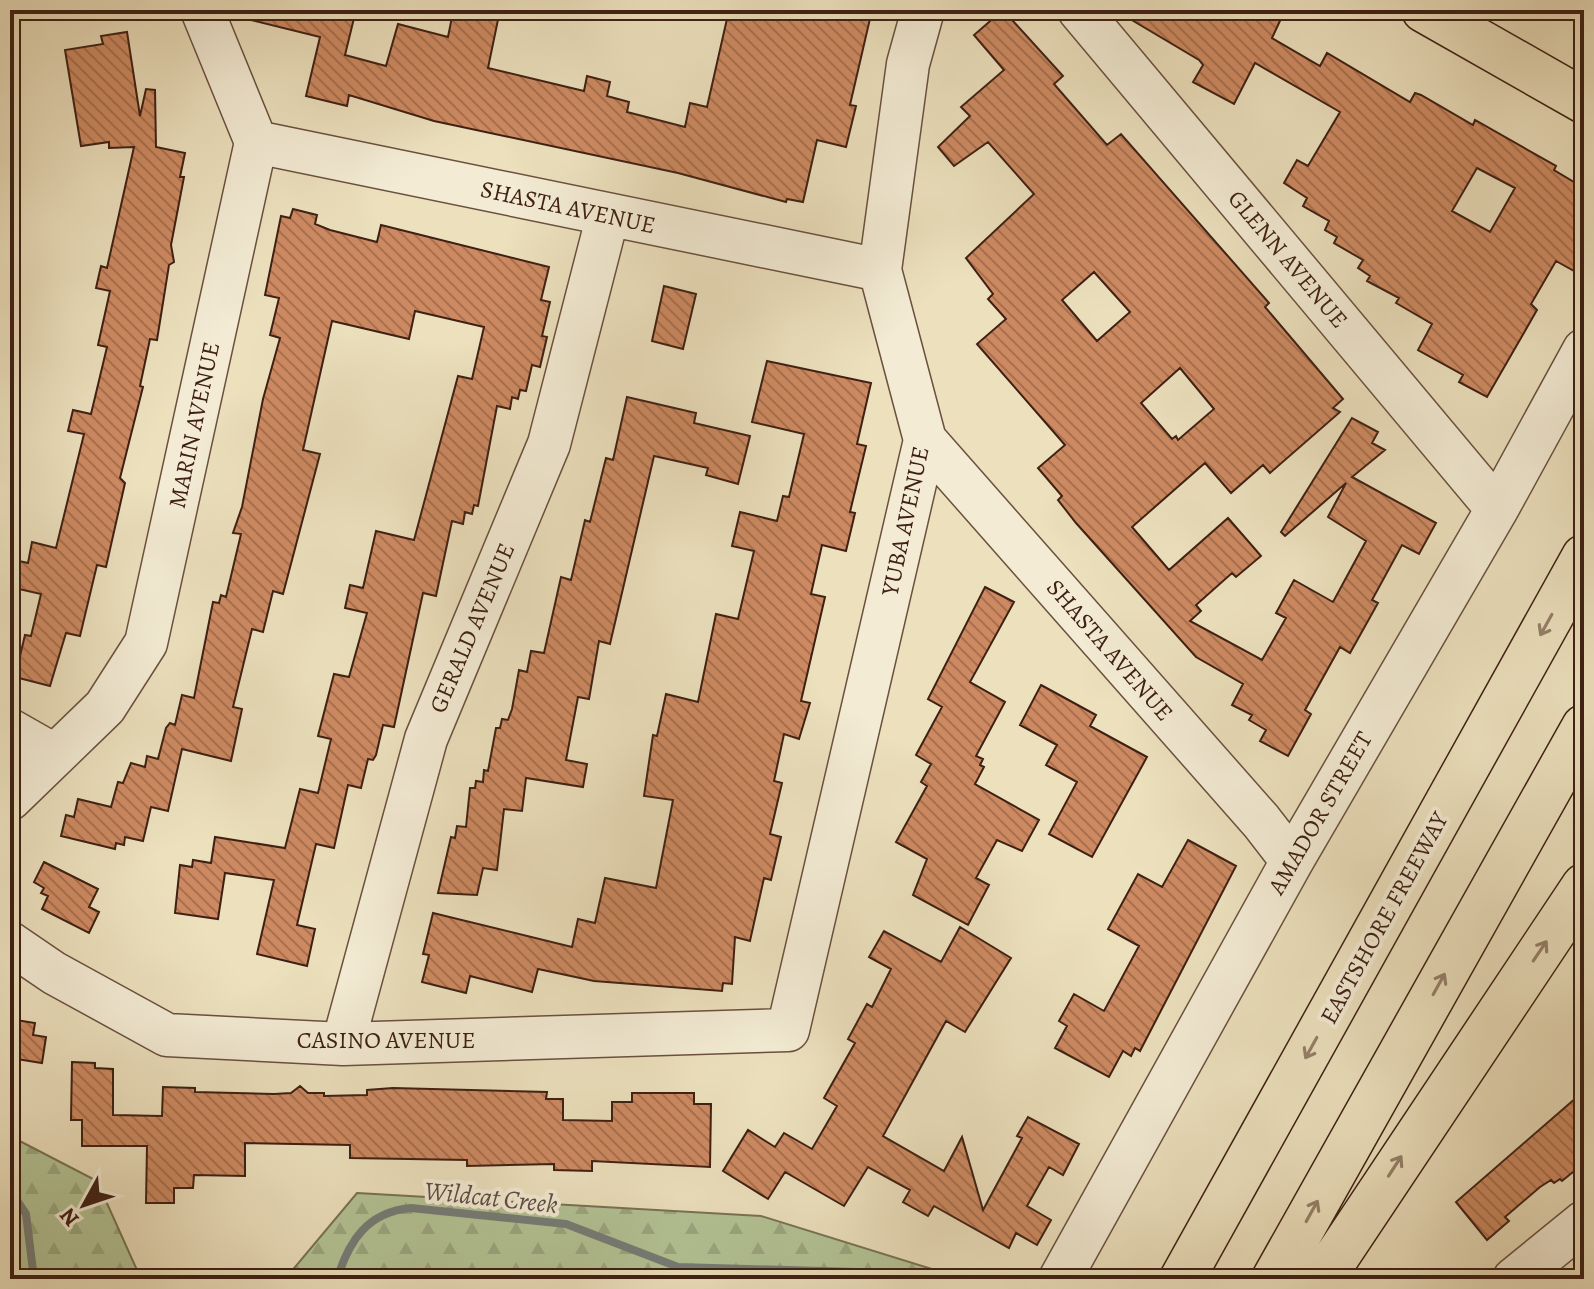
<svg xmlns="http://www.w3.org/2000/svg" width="1594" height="1289" viewBox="0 0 1594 1289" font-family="Alegreya,serif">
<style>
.forest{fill:url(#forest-firs);stroke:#787254;stroke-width:2}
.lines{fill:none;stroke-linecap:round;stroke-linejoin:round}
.stream{stroke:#767d78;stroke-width:8}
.building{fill:url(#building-back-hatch);stroke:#3e2014;stroke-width:2;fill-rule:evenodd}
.minor-casing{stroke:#6a503e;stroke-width:45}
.major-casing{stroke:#3e2014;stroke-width:47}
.highway-casing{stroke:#3e2014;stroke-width:47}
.minor{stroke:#f3ebd4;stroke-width:42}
.major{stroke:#ece0bd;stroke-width:44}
.highway{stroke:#ece0bd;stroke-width:44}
.oneway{stroke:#958068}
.labels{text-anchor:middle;stroke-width:8;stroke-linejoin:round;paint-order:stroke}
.street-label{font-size:24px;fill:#3e2014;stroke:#f3ebd4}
.water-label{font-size:26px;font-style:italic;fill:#5a4e46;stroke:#f3ebd4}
</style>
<defs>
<pattern id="forest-firs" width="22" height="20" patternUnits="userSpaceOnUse" patternTransform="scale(2)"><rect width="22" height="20" fill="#b3c395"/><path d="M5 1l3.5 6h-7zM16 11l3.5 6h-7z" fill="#9ba780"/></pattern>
<pattern id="building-back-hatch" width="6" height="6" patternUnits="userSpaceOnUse" patternTransform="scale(2)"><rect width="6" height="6" fill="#cd8a62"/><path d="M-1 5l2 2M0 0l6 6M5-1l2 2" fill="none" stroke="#a87050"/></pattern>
</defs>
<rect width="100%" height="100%" fill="#ece0bd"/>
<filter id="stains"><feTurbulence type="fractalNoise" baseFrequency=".0025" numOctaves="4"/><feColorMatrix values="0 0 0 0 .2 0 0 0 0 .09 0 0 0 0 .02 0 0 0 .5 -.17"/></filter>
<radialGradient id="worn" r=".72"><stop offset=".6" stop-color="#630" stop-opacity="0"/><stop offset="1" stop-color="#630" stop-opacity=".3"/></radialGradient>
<path class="forest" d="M10 1136 97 1181 141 1279H10Z
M357 1193 761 1216 964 1279H285Z"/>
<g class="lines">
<path class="stream" d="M10 1190 26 1214 34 1279
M337 1279C349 1241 367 1212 411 1208L566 1224 678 1267 892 1273 908 1279"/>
</g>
<path class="building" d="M244 10H356L345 55 386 66 398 24 448 37 453 12 500 10 488 68 584 91 587 76 610 82 607 96 629 102 627 112 685 127 690 103 707 107 729 10H872L850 105 856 106 846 147 817 140 803 202 787 199 786 202 678 173 434 121 349 95 347 106 306 96 320 37 243 18Z
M1003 10 1063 76 1054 84 1107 145 1121 134 1269 303 1265 307 1343 399 1333 408 1340 412 1270 473 1263 465 1231 493 1205 463 1132 527 1169 570 1228 518 1261 556 1236 577 1232 573 1196 605 1201 611 1190 621 1262 660 1286 618 1276 613 1294 580 1333 602 1366 541 1328 517 1346 483 1285 536 1281 532 1352 418 1378 432 1372 443 1385 450 1352 477 1436 523 1419 554 1402 545 1372 600 1378 603 1350 653 1340 647 1305 710 1311 714 1288 756 1260 741 1266 730 1249 720 1252 715 1232 705 1243 684 1196 657 1076 523 1058 500 1062 496 1038 468 1065 445 977 344 1006 319 988 299 993 294 966 258 1034 194 988 142 954 166 938 147 970 116 961 107 1004 70 974 35ZM1094 272 1130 312 1097 341 1062 300ZM1180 368 1214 409 1178 440 1176 436 1172 439 1141 403Z
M1115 10H1285L1272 38 1320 66 1327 53 1410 102 1415 93 1421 95 1473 125 1475 120 1556 166 1554 170 1584 188V254L1574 271 1556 261 1531 304 1537 310 1487 397 1459 382 1463 375 1418 350 1432 324 1396 303 1399 298 1367 281 1370 276 1358 268 1363 260 1334 243 1337 237 1325 230 1329 221 1303 206 1307 198 1284 183 1297 160 1308 166 1340 112 1255 63 1234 104 1193 82 1203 65 1199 60ZM1477 168 1515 188 1490 232 1452 211Z
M127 32 140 116 146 89 155 90 156 147 185 153 180 177H184L171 245 174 262 169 265 157 340 150 339 140 386 143 387 120 478 125 483 106 567 97 565 80 636 66 633 50 686 15 677 25 635 31 636 41 594 10 587V559L28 563 32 542 56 548 84 434 68 431 73 410 91 414 107 347 98 345 110 291 96 288 101 266 107 268 134 147 109 148V142L81 146 65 50 103 44 101 36Z
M293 209 317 215 315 224 330 230 377 242 381 225 549 267 541 300 550 302 542 336 547 337 540 367 532 365 526 391 520 390 518 399 512 397 510 409 497 406 478 506 474 505 472 514 465 512 463 524 452 521 436 596 423 593 394 727 383 725 376 755 373 760 368 759 361 788 348 785 334 848 316 844 297 925 315 929 307 966 257 954 274 880 225 873 218 919 175 913 180 865 192 867 193 860 211 863 215 837 285 848 300 789 318 793 331 739 318 736 334 674 349 677 367 613 345 608 350 585 363 588 376 531 414 540 458 376 472 379 484 327 415 311 409 339 332 321 303 450 320 454 283 594 273 591 263 632 252 629 233 707 242 709 231 761 182 749 168 811 151 807 143 841 125 837 124 845 116 843 115 849 61 836 66 815 74 817 78 799 111 807 118 782 123 783 131 763 145 767 147 756 158 759 166 728 170 723 175 725 182 695 194 698 213 602 219 603 221 595 226 597 241 534 233 533 242 507 263 399 280 338 270 335 279 298 265 295 281 216 290 218Z
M664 286 696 294 683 349 652 341Z
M767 361 871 383 857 444 866 446 850 512 855 513 846 551 822 545 811 594 825 597 801 701 810 703 799 739 784 734 774 781 782 783 770 834 781 837 771 880 764 878 750 941 735 937 732 984 723 983 722 991 594 981 538 969 532 992 470 976 466 993 422 982 429 955 423 954 433 913 572 947 578 919 595 923 605 878 656 888 673 800 644 796 653 735 657 736 666 694 698 702 716 614 738 619 754 551 732 546 740 512 777 521 783 496 789 497 804 434 752 422Z
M627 397 696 413 694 423 750 436 738 484 706 475 708 468 654 456 610 644 599 641 589 699 578 697 566 760 587 764 583 787 526 778 522 811 504 809 497 870 483 868 477 895 438 893 451 837 455 838 457 826 466 827 470 788H475L476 781 483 782 484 770 488 771 496 728H500L502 719 508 720 512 709 519 670 527 672 531 651 544 653 561 577 571 580 585 520 590 522 606 458 613 460Z
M985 587 1014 602 970 682 1005 702 976 756 983 759 980 765 984 767 975 784 1039 820 1022 851 997 840 976 878 989 885 968 925 913 895 927 859 896 842 927 786 921 782 931 764 916 755 942 707 928 699Z
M1041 685 1096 715 1090 726 1147 757 1092 857 1049 834 1077 782 1046 765 1057 745 1020 725Z
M1188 840 1236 866 1140 1051 1135 1048 1131 1056 1123 1051 1109 1077 1055 1048 1067 1026 1059 1021 1074 994 1104 1011 1139 946 1108 929 1138 874 1162 887Z
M44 862 98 889 89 907 99 912 89 933 42 909 48 896 41 893 44 888 34 882Z
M960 927 1011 958 965 1032 946 1021 883 1136 944 1171 962 1137 983 1210 1022 1138 1017 1136 1028 1117 1079 1144 1063 1175 1049 1167 1027 1206 1051 1220 1037 1245 1016 1233 1009 1248 934 1206 928 1216 903 1202 910 1190 868 1167 844 1206 785 1172 768 1199 723 1171 748 1130 775 1147 784 1133 812 1149 837 1106 824 1098 855 1043 848 1039 867 1004 872 1007 891 969 869 957 884 931 941 962Z
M10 1019 35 1023 33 1035 46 1037 42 1063 10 1058Z
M72 1062 95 1063V1068L113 1069V1115L162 1116 163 1087 195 1088V1092L274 1094 291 1093 300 1086 308 1093H324V1096L367 1095V1090L393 1088 547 1092 546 1099H563V1120L612 1121V1102H632V1093H694V1104H711L710 1167 592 1161V1171L554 1170V1164L467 1166V1160L350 1158V1145L245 1143V1176L194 1175 193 1188H174V1203H146L147 1146H82V1120H71Z
M1584 1091V1163L1562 1181 1560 1179 1554 1183 1551 1180 1540 1187 1505 1217 1509 1221 1487 1240 1456 1202Z"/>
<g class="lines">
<defs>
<path id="minor" d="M1079 10 1497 509
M256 142 880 270
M925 440 1261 821 1292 861
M10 730 54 755
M10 799 105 707 146 643 256 142 202 10
M10 943 54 973 167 1035 343 1044 788 1030 925 440 880 270 908 64 923 10
M343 1044 426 739 549 444 608 215
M1060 1279 1292 861 1497 509 1584 350
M1514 1279 1584 1222"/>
<path id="major" d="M1424 10 1584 101"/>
<path id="highway" d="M1182 1279 1584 557
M1274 1279 1584 727
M1322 1279 1584 886"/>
</defs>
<use href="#minor" class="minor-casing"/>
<use href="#major" class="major-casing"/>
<use href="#highway" class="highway-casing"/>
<use href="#minor" class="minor"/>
<use href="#major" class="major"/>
<use href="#highway" class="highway"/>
</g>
<defs><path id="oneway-shaft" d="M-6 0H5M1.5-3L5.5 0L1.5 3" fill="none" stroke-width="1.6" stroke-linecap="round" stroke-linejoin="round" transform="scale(2)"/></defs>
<g class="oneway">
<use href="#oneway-shaft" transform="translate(1546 625) rotate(119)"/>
<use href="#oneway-shaft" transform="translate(1540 951) rotate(-56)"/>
<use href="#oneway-shaft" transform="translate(1439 984) rotate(-61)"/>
<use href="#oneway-shaft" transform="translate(1311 1048) rotate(119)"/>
<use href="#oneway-shaft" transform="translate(1395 1166) rotate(-57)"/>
<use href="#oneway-shaft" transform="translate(1312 1211) rotate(-61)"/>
</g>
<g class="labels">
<g class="street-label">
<text transform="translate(568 207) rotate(12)" y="8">SHASTA AVENUE</text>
<text transform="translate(1288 259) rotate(50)" y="8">GLENN AVENUE</text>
<text transform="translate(194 425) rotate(-78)" y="8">MARIN AVENUE</text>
<text transform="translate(905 521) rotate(-78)" y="8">YUBA AVENUE</text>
<text transform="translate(472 628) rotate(-67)" y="8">GERALD AVENUE</text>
<text transform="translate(1110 650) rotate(49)" y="8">SHASTA AVENUE</text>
<text transform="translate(1320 813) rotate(-60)" y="8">AMADOR STREET</text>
<text transform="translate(1384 918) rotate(-61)" y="8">EASTSHORE FREEWAY</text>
<text x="386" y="1048">CASINO AVENUE</text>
</g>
<g class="water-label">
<text transform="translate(491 1197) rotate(6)" y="9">Wildcat Creek</text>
</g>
</g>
<rect width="1594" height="1289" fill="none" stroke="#ece0bd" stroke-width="40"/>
<rect x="12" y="12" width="1570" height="1265" fill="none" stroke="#3e2014" stroke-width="4"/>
<rect x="20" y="20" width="1554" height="1249" fill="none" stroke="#3e2014" stroke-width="2"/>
<g transform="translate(84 1205) rotate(230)" stroke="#f3ebd4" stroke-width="6" paint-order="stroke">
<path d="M0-6L14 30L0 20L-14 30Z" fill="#3e2014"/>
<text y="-12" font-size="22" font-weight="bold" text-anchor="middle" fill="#3e2014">N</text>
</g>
<rect width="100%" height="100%" filter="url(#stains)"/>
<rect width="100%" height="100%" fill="url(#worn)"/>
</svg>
